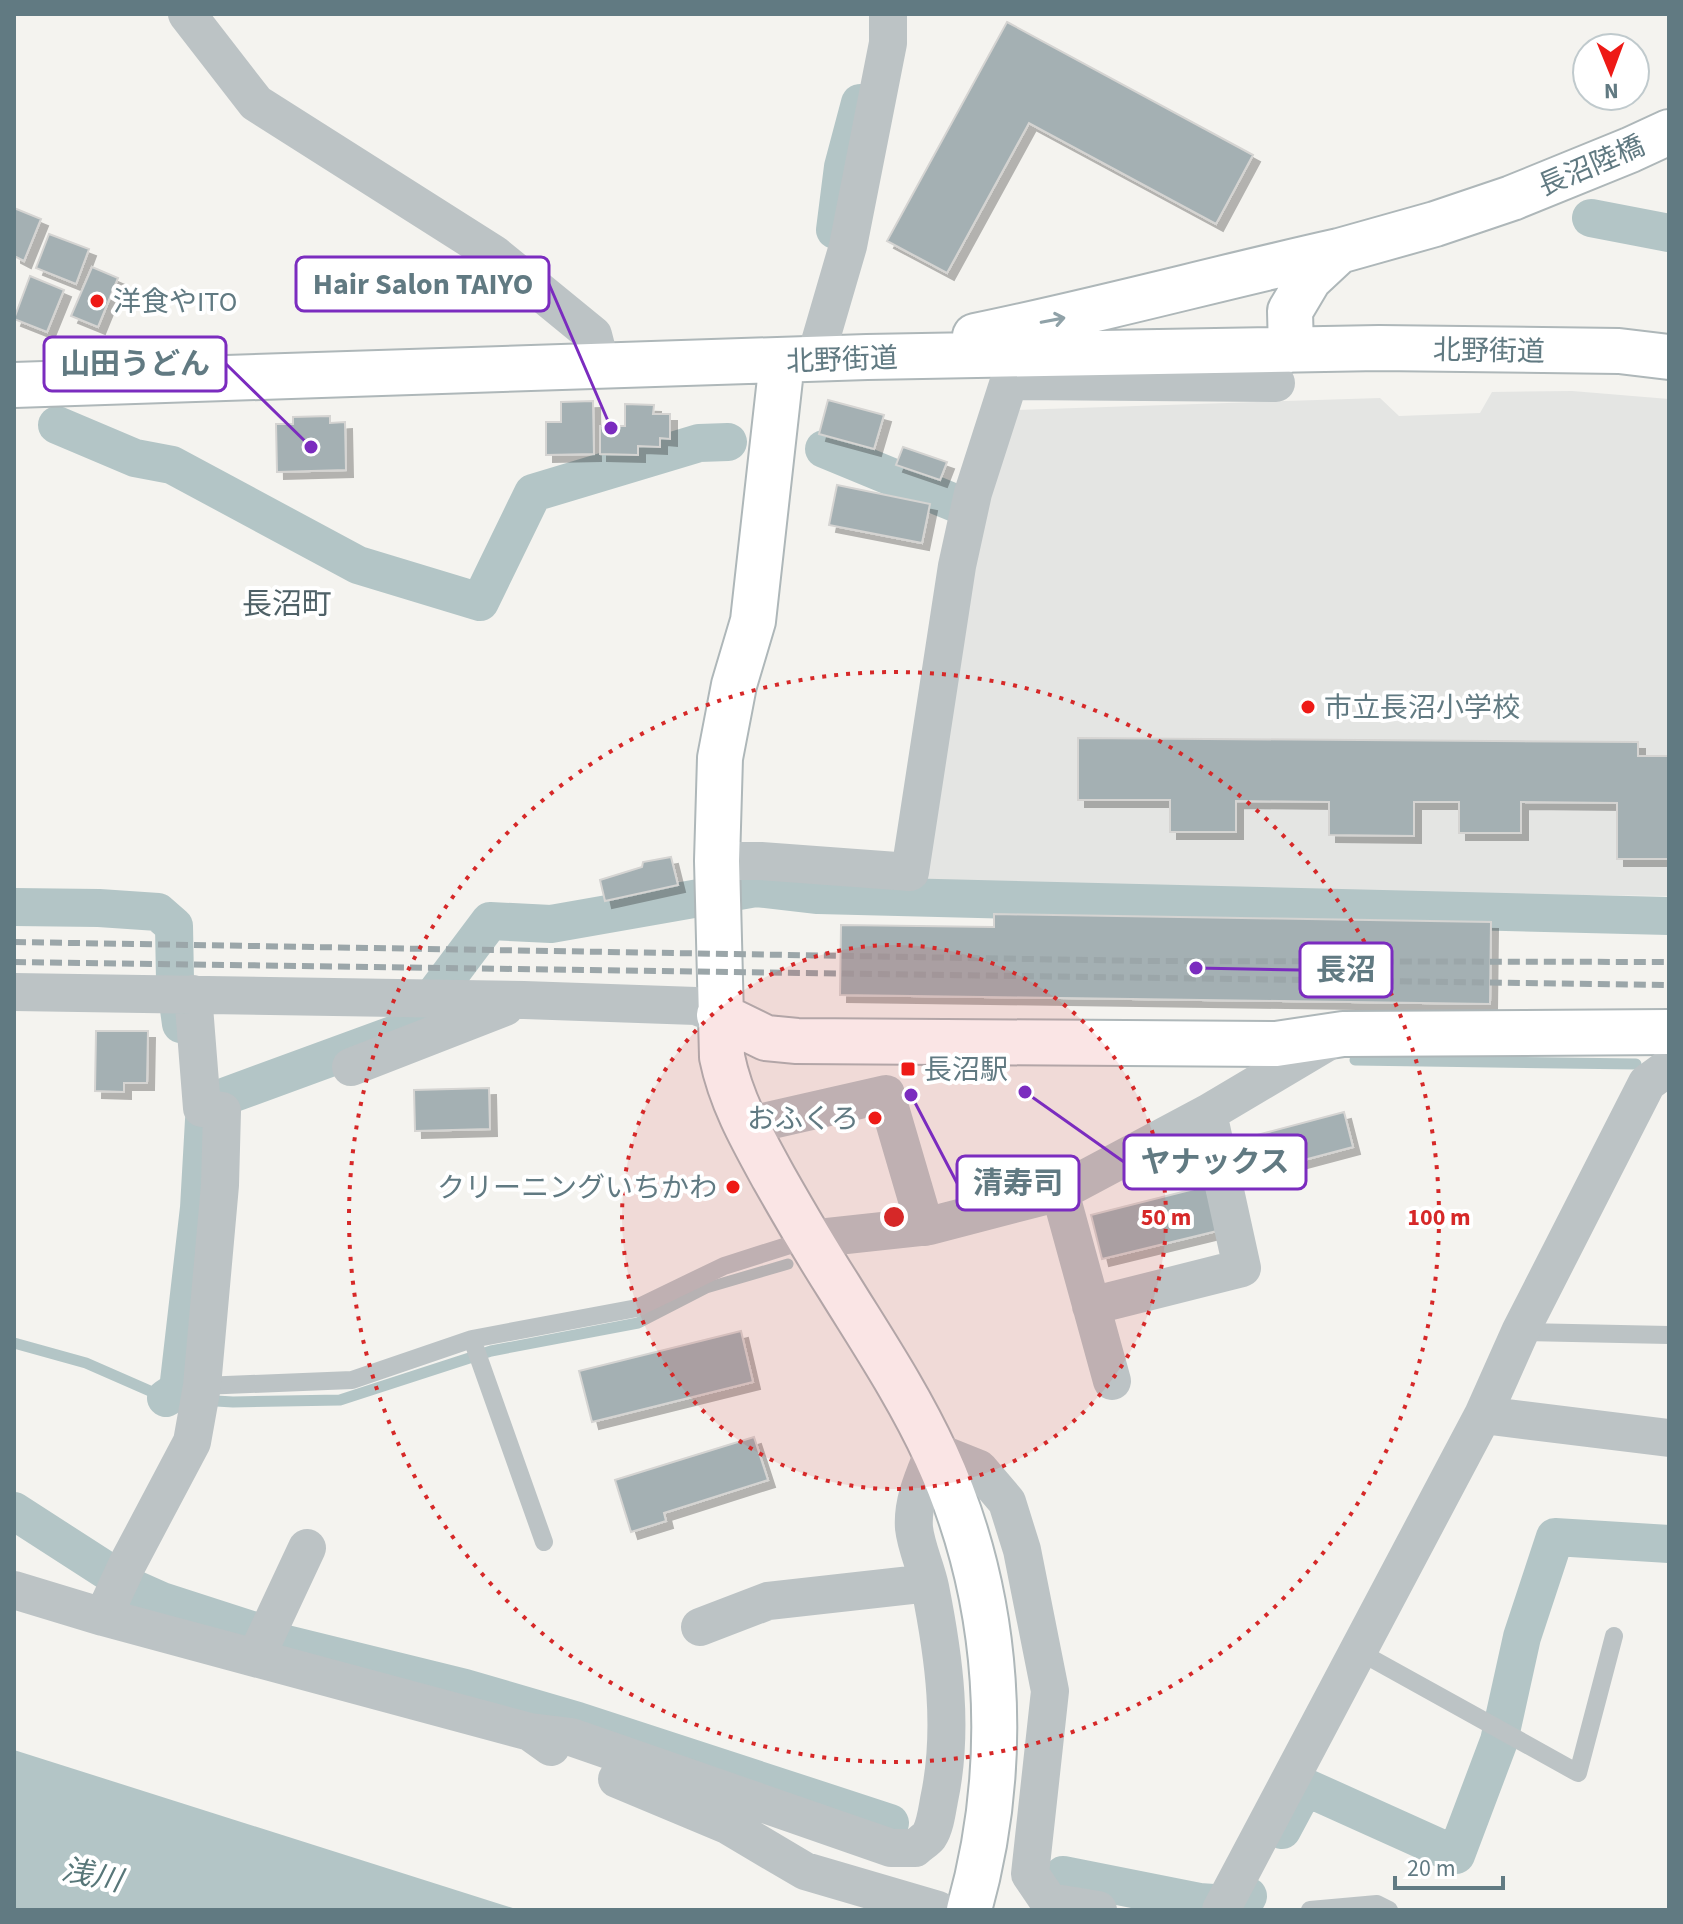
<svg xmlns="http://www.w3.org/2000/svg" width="1683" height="1924" viewBox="0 0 1683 1924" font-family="'Source Sans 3','Noto Sans JP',sans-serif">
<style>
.built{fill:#e4e5e3}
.water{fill:#b3c5c6}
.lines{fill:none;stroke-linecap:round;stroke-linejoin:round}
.stream{stroke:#b3c5c6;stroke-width:11}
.canal{stroke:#b3c5c6;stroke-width:38}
.building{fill:#a4b0b3;stroke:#d5d4d2;stroke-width:2;filter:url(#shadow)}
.secondary-casing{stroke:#aeb7b9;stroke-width:48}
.lane{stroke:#bcc3c5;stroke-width:18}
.street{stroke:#bcc3c5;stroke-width:38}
.secondary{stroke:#fff;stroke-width:44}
.rail{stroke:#9ba6a9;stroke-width:6;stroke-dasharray:12 6;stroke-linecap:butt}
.oneway{stroke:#90a2a8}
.ring{fill:none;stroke:#d62828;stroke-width:4;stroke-dasharray:4 8}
.poi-dot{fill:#ee1a16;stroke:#fff;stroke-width:3}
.labels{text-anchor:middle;stroke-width:8;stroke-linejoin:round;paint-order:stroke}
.street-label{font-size:28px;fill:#617a82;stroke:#fff}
.poi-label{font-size:28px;fill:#617a82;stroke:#fff;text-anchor:start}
.neighbourhood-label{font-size:30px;fill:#4f6167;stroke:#fff}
.water-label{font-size:30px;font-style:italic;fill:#587779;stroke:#fff}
.centre{fill:#d62828;stroke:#fff;stroke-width:4}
.ring-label{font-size:24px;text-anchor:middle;font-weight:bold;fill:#d62828;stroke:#fff;stroke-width:8;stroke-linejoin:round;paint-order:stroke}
.leader{fill:none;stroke:#7b2cbf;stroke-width:3}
.callout-dot{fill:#7b2cbf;stroke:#fff;stroke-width:3}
.callout{fill:#fff;stroke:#7b2cbf;stroke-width:3}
.callout-label{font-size:30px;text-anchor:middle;font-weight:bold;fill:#617a82}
</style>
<defs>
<filter id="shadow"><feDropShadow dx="7" dy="7" stdDeviation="0" flood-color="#0004"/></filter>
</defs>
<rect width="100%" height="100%" fill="#f4f3ef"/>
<path class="built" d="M1572 391 1669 399V896L918 887 976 527 1014 410 1380 398 1399 416 1480 413 1492 392Z"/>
<path class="water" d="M14 1750 519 1910H14Z"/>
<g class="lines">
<path class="stream" d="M1355 1060 1636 1064
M14 1343 86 1363 166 1398 233 1402 340 1400 491 1351 638 1323 706 1288 788 1264"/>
<path class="canal" d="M1591 218 1669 233
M835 230 843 167 860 103
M57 425 135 458 172 465 358 565 480 602 533 493 699 443 728 442
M824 449 955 503
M14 907 99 908 158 912 174 926 175 980 181 1024
M166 1398 178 1390 199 1208 204 1120 226 1096 409 1029 490 921 551 924 756 888 818 895 1669 916
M14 1511 135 1589 162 1601 258 1632 286 1644 465 1688 578 1721 890 1823
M1282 1830 1305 1787 1456 1855 1499 1741 1522 1637 1555 1537 1669 1544
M1063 1875 1199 1902 1243 1905 1248 1896"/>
</g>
<path class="building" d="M1007 22 1253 155 1216 224 1029 123 947 273 887 241Z
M14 208 41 219 24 261 14 256Z
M49 234 89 249 76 284 36 268Z
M92 267 118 278 98 327 71 316Z
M30 276 64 290 47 332 14 319Z
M828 400 884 415 874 449 819 434Z
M593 401 594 454 546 455V422H561V402Z
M625 404 654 405 653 414H670V439L660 438V447L638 446V455L600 454V426H625Z
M330 416V423L345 422 346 470 277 472 276 424H293V417Z
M903 447 947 462 940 480 896 465Z
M837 485 930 504 922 543 829 525Z
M1078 738 1638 742V756H1669V859H1617V803L1521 802V833H1459V802H1414V836L1329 835V802L1236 801V832H1170V800H1078Z
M671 857 678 885 605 901 600 880 642 867 643 862Z
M994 914 1491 922 1490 1004 840 995 841 925 994 927Z
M96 1031H148L147 1083H124V1092L95 1091Z
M489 1088 490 1129 415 1131 414 1090Z
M1344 1112 1353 1147 1240 1177 1231 1142Z
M1206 1186 1217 1231 1102 1259 1091 1215Z
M741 1331 753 1382 592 1422 579 1371Z
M754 1437 768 1480 664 1513 666 1521 631 1532 615 1480Z"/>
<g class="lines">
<defs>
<path id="secondary" d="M975 336C1097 311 1218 278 1339 251
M1291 350 1290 311 1309 279 1339 251 1435 224 1512 198 1630 150 1669 132
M782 361 753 621 734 685 720 758 717 861 722 1057C731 1101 752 1138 774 1178 795 1215 816 1251 839 1287 873 1342 909 1396 936 1455 1001 1597 1011 1760 969 1910
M14 385 867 357 1379 348 1619 351 1669 357
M719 1015 766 1038 797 1041 1276 1044 1343 1034 1669 1032"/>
</defs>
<use href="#secondary" class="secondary-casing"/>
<path class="lane" d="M1520 1332 1669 1335
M472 1339 544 1542
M202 1386 352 1380 472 1339 637 1308 724 1266 809 1239
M1358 1651 1578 1773 1614 1636
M1310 1910 1377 1904 1389 1910"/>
<path class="street" d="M187 14 256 103 494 254 593 335 601 366
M815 359 848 246 888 43V14
M717 861H761L910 872 957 566 973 493 1009 381 1276 383
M14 992 524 1000 696 1006 719 1015
M351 1067 505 1007
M745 1126 886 1094 925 1227
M1060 1192 1112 1381
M809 1239 929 1226 1060 1192 1208 1113 1336 1037
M1091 1306 1242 1268 1208 1113
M1483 1415 1669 1438
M14 1590 103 1617 530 1732 551 1747
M103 1617 128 1563 192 1442 202 1386 220 1185 222 1111 202 1108 193 994
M700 1627 768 1601 929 1583
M256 1657 307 1548
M530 1732 571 1737 891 1848H915C919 1844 926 1840 929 1836 935 1827 937 1811 939 1800 954 1730 944 1657 930 1587 926 1568 916 1547 914 1528 912 1501 924 1476 934 1451L979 1469 1007 1502 1022 1550 1050 1691 1030 1874 1049 1902 1098 1910
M617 1779 727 1825 805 1871 938 1910
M1221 1910 1483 1415 1520 1332 1647 1083 1669 1067"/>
<use href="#secondary" class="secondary"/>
<path class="rail" d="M14 942 1148 961 1669 962
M14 962 1669 985"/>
</g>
<defs><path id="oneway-shaft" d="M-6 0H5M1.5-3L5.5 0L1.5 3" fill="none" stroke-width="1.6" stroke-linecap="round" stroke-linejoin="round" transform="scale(2)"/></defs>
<use class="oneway" href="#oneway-shaft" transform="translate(1053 320) rotate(-11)"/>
<circle cx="894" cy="1217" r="272" fill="#d62828" fill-opacity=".12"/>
<g class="ring">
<circle cx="894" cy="1217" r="272"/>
<circle cx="894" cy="1217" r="545"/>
</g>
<g class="poi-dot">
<circle cx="97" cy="301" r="8"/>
<circle cx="1308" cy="707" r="8"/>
<rect x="900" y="1061" width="16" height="16" rx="4"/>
<circle cx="875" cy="1118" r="8"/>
<circle cx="733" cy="1187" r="8"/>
</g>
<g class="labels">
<g class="street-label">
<text transform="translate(1591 165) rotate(-23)" y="10">長沼陸橋</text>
<text transform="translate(1489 350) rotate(1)" y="10">北野街道</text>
<text transform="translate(842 359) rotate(-2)" y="10">北野街道</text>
</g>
<g class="poi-label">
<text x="113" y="311">洋食やITO</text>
<text x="1324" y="717">市立長沼小学校</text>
<text x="924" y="1079">長沼駅</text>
<text x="859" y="1128" text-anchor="end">おふくろ</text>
<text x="717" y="1197" text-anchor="end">クリーニングいちかわ</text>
</g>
<g class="neighbourhood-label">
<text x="287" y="614">長沼町</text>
</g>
<g class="water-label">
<text transform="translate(92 1875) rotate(12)" y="10">浅川</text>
</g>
</g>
<circle cx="894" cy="1217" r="12" class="centre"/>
<g class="ring-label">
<text x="1166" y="1225">50 m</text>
<text x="1439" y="1225">100 m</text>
</g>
<path class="leader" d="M611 428L549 284M311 447L226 364M1196 968L1300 970M1025 1092L1124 1162M911 1095L957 1183"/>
<g class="callout-dot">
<circle cx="611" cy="428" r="8"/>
<circle cx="311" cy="447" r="8"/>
<circle cx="1196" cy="968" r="8"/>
<circle cx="1025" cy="1092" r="8"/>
<circle cx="911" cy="1095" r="8"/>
</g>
<g class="callout">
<rect x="296" y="257" width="253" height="54" rx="8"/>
<rect x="44" y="337" width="182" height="54" rx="8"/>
<rect x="1300" y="943" width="92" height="54" rx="8"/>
<rect x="1124" y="1135" width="182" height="54" rx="8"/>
<rect x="957" y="1156" width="122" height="54" rx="8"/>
</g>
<g class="callout-label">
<text x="423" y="294">Hair Salon TAIYO</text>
<text x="135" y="374">山田うどん</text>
<text x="1346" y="980">長沼</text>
<text x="1215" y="1172">ヤナックス</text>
<text x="1018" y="1193">清寿司</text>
</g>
<rect width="1683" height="1924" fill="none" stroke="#617a82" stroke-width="32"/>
<g transform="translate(1611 72) rotate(179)"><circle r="38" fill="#ffffff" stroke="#c0cacd" stroke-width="2"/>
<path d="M0-6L14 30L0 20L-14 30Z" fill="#ee1a16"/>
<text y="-12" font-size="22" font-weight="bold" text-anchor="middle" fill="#617a82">N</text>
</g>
<path d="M1395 1876v12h108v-12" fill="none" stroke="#617a82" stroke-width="4"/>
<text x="1407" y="1876" font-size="24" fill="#617a82" stroke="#ffffff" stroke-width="6" paint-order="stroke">20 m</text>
</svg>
